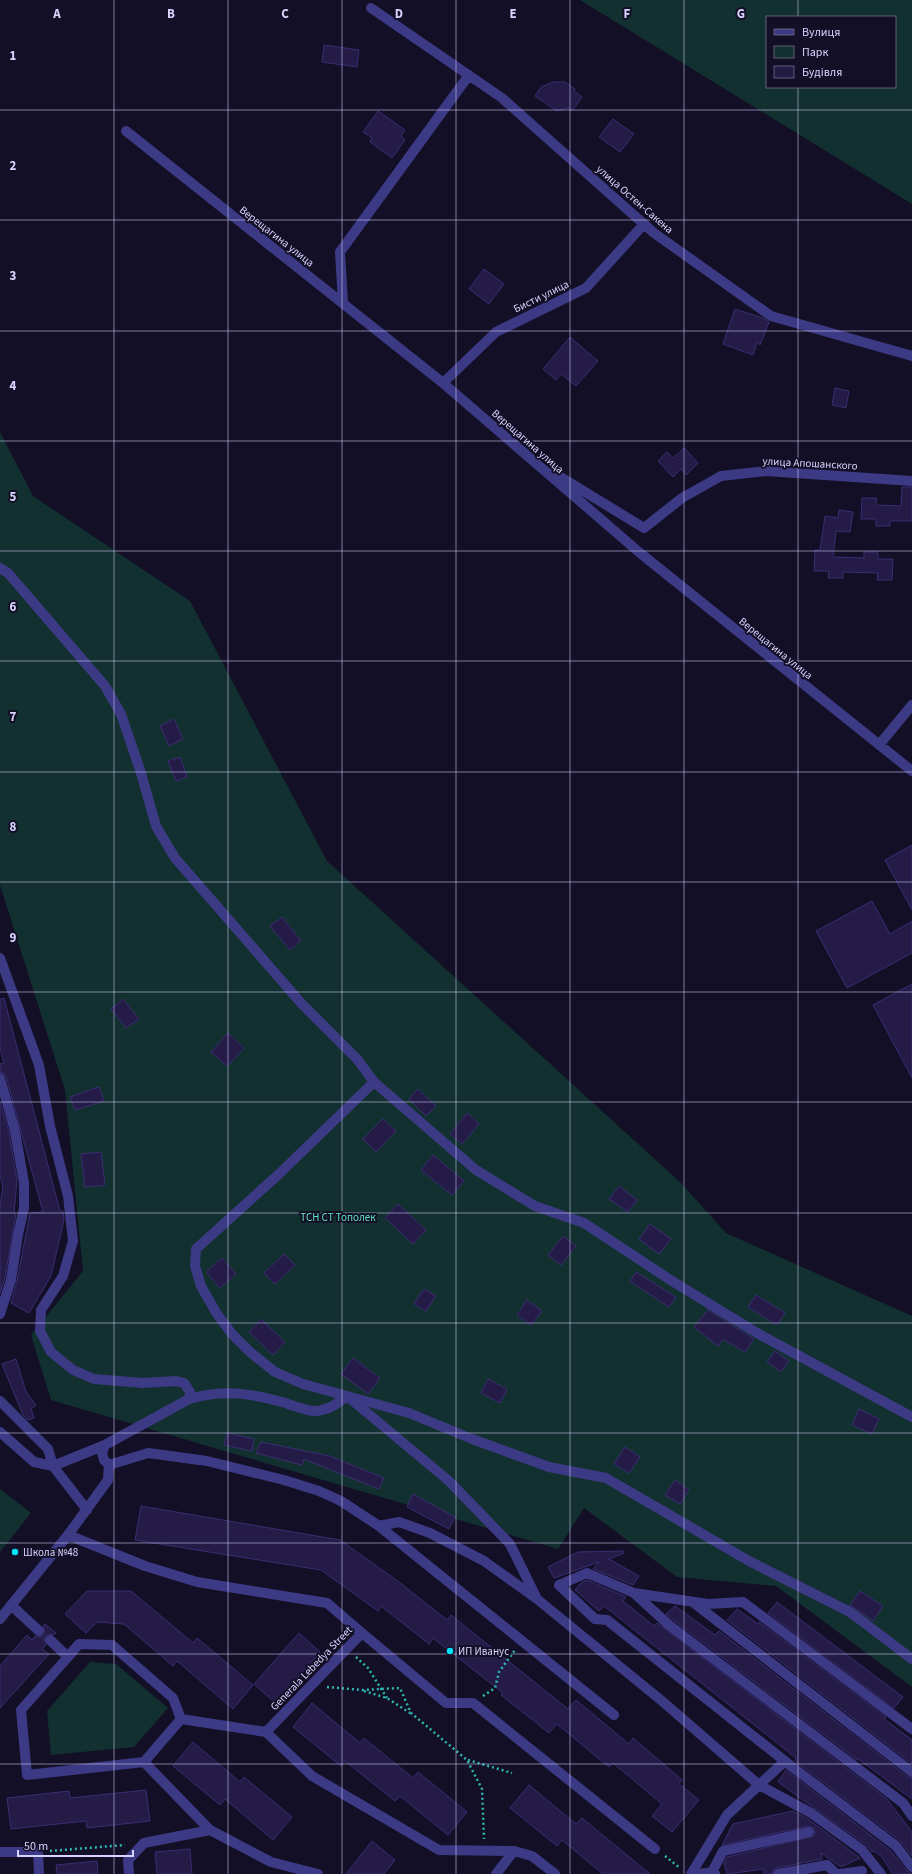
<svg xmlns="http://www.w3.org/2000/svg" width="912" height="1874" viewBox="0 0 912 1874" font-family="'Source Sans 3',sans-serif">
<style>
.green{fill:#12302f;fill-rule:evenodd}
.building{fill:#241b47;stroke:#3b2d73}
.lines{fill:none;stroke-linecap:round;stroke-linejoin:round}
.path{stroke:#2fb8b0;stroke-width:2.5;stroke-dasharray:2 3;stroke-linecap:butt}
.minor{stroke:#3d3a85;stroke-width:10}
.grid{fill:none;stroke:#d9d4ff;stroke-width:1;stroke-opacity:0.55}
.poi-dot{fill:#00e5ff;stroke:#130f26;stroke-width:1.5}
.labels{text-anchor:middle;stroke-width:4;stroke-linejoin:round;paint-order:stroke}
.street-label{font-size:11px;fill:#d9d4ff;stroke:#130f26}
.park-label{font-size:11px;fill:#5fe0c0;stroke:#130f26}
.poi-label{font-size:11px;fill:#d9d4ff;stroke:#130f26;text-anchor:start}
.grid-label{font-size:13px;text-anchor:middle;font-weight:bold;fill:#d9d4ff;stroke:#130f26;stroke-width:4;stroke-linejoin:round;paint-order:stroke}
</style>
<rect width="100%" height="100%" fill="#130f26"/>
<path class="green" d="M580 0H912V204ZM767 17H895V87H767Z
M0 432 33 496 190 601 327 861 680 1182 726 1233 912 1316V1687L776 1586 677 1577 584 1508 558 1549 51 1400 31 1335 83 1271 65 1090 0 885Z
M0 1489 31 1513 0 1552Z
M90 1662 116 1664 168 1708 134 1747 51 1755 47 1711Z"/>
<path class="building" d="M324 45 359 50 357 67 322 62Z
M553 82H565L575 89 574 91 582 97 572 111 568 108 557 111 535 96 541 87Z
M378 111 405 130 401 136 405 140 392 158 370 142 372 138 363 132Z
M613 119 634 134 620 152 599 137Z
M484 269 504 284 489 304 469 289Z
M735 309 763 318 769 322 760 345 757 342 753 355 723 344Z
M570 337 598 361 576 386 561 374 556 380 543 369Z
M835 388 849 391 846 408 832 405Z
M684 448 698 463 686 475 681 469 673 477 658 461 667 452 673 458Z
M902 487H912V521H890V526H876V519H861L862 498H877L876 505 901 506Z
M839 510 853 512 850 532 836 531 833 557 864 558V552H878V559H893L892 580H877L878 573 843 572V578H828L829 571H814L815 550H820L825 516 838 518Z
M174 719 183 739 169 746 160 726Z
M180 757 187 777 176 781 168 761Z
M912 845V910L885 860Z
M872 901 890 934 912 921V953L847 988 816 931Z
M282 917 301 941 290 950 270 926Z
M912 984V1078L873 1005Z
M4 998 60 1211H63L64 1220 51 1276 29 1313 11 1303 17 1281 30 1213 43 1212 6 1076 4 1073 0 1072V1064L4 1063 0 1048V999Z
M123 999 139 1019 126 1028 111 1009Z
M228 1033 244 1048 227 1066 211 1052Z
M99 1087 104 1101 75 1110 70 1097Z
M418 1089 436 1106 426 1116 409 1099Z
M0 1102 9 1132 17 1180 14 1214H16L5 1278 0 1293V1205L3 1186 0 1176Z
M467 1113 479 1124 462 1144 450 1134Z
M383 1119 396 1131 376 1152 363 1139Z
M101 1152 105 1185 85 1187 81 1154Z
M433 1155 464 1181 452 1195 421 1170Z
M619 1186 637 1200 628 1212 609 1199Z
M398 1204 426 1230 413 1244 385 1218Z
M650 1224 671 1239 659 1254 639 1239Z
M563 1236 576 1246 561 1265 548 1255Z
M284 1254 295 1265 275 1284 264 1273Z
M222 1258 236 1274 220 1288 206 1272Z
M636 1272 676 1297 669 1307 630 1281Z
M424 1289 436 1296 426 1311 414 1304Z
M756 1295 785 1313 777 1325 748 1307Z
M527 1300 542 1311 531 1325 517 1315Z
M708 1310 754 1339 745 1352 723 1339 718 1346 694 1327Z
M261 1319 285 1342 273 1355 249 1332Z
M775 1351 789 1361 781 1372 767 1362Z
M353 1358 380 1378 368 1394 341 1374Z
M16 1359 26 1392 36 1405 31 1409 34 1418 28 1420 23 1415 2 1364Z
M488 1379 507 1389 500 1403 481 1393Z
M859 1409 879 1419 872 1434 852 1425Z
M227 1433 254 1439 252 1451 224 1445Z
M261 1442 330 1456 384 1478 379 1489 304 1459 302 1465 256 1453Z
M625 1447 640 1457 629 1473 614 1464Z
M675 1480 689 1490 680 1504 665 1495Z
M413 1494 455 1517 449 1529 407 1507Z
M141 1506 340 1540 399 1582 447 1620 451 1615 568 1709 576 1700 629 1744 633 1738 682 1780 679 1784 699 1800 672 1832 652 1816 662 1804 613 1763 609 1767 557 1724 549 1733 501 1695 503 1693 433 1638 429 1644 381 1606 378 1611 321 1570 135 1540Z
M624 1551V1553L609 1559 639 1576 633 1585 593 1569 599 1562 554 1578 548 1567 578 1552Z
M587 1580 626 1597 623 1601 654 1626 657 1623 887 1799 912 1832V1856L900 1841 795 1761 796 1758 604 1606 599 1611 575 1590 581 1583Z
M87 1591H131L193 1643 197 1638 253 1685 233 1709 177 1661 173 1666 124 1624 97 1622 86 1633 65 1614Z
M860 1591 883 1606 873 1621 850 1605Z
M777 1602 903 1697 894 1708 768 1613Z
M675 1606 715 1635 719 1631 908 1777 912 1778V1799L857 1758V1760L673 1620 666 1614Z
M737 1609 758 1624 759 1622 886 1717 884 1719 912 1740V1764L727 1620Z
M45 1624 56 1633 54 1635 48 1634 44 1638 46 1645 42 1649 49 1654 0 1708V1666L27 1635 32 1640 35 1636 41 1637 43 1636 45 1632 43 1626Z
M299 1633 320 1652 275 1703 254 1684Z
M312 1703 360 1743 364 1738 413 1778 418 1772 467 1812 448 1835 400 1796 395 1801 345 1761 341 1766 293 1727Z
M193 1742 240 1782 244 1777 292 1817 273 1840 225 1799 220 1805 173 1766Z
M786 1770 891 1851 907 1871 912 1874H893L882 1857 874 1851 872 1852 866 1845 778 1782Z
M529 1785 576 1824 582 1818 650 1874H603L562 1840 557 1846 510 1808Z
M146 1790 150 1821 87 1828 86 1821 11 1829 7 1798 69 1791 70 1798Z
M793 1811 808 1819 860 1858 841 1867 821 1853 822 1859 777 1868 774 1869 772 1874H764V1869L727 1874 724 1863 727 1857 814 1836 815 1834 814 1828 808 1826 722 1845 733 1824Z
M372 1841 395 1860 384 1874H346Z
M190 1849 192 1874H157L155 1852Z
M97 1861 98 1874H57L56 1865Z"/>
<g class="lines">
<path class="path" d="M356 1657 368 1668 387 1698
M327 1687 362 1690 400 1688 411 1713 467 1760 482 1789 484 1839
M364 1691 387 1698 410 1713
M483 1696 495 1688 499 1672 515 1650
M468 1760 512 1773
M50 1851 125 1845
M665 1856 680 1868"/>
<path class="minor" d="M371 8 502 98 654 233 771 316 912 356
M126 131 443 383 640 553 912 771
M343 303 340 252 469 75
M443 383 496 332 586 288 644 224
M554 473 644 528 682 498 721 476 766 471 912 481
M0 568 8 573 105 686 121 714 141 773 156 826 175 858 301 1003 357 1059 374 1082 279 1174 196 1249 195 1266 201 1286 217 1314 232 1334 250 1352 275 1372 303 1384 347 1396 449 1481 510 1544 537 1599
M879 745 912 705
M0 958 39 1065 50 1126 68 1196 73 1241 63 1276 41 1310 40 1331 51 1352 73 1370 94 1379 143 1383 176 1381 184 1383 190 1392 189 1399
M0 1078 15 1131 24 1183V1208L18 1235 11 1280 0 1314
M374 1082 476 1170 535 1206 584 1223 672 1281 757 1333 912 1417
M0 1401 48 1449 53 1466 87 1510
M0 1432 34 1462 53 1466 105 1445
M109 1465 148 1453 207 1461 284 1480 319 1491 341 1501 379 1526 399 1522 430 1533 484 1561 537 1599 662 1701 759 1785 727 1815 691 1874
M379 1526 614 1715
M68 1535 108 1480 109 1465 104 1460 102 1453 105 1445 189 1399C221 1389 250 1393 282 1402 292 1405 304 1410 314 1411 327 1411 337 1404 347 1396L409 1413 472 1439 549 1467 606 1478 749 1561 850 1612 912 1659
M634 1593 669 1625 903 1803 912 1816
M694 1603 912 1772
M11 1605 39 1631
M0 1619 68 1535 145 1566 197 1582 327 1603 362 1633 266 1732 312 1776 439 1850 514 1851 532 1856 555 1874
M362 1633 446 1703H473L655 1849
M50 1640 68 1657 79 1644 112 1645 173 1698 181 1719
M68 1657 21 1710 27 1775 144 1762 181 1719
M181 1719 266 1732
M912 1729 743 1602 708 1604 634 1593 587 1573 559 1585 595 1619 607 1620 791 1766 896 1846 912 1867
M785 1761 759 1785 811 1813 862 1850 881 1874
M144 1762 210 1830
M0 1852H38L39 1874
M712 1872 723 1851 809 1832
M129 1874 128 1860 144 1843 210 1830 271 1862 318 1874
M496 1874 514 1851
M700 1874 712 1872 715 1874
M778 1874 827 1865 836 1874
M840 1874 862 1871"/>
</g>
<path class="grid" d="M114 0V1874M228 0V1874M342 0V1874M456 0V1874M570 0V1874M684 0V1874M798 0V17M798 87V1874M0 110H912M0 220H912M0 331H912M0 441H912M0 551H912M0 661H912M0 772H912M0 882H912M0 992H912M0 1102H912M0 1213H912M0 1323H912M0 1433H912M0 1543H912M0 1654H912M0 1764H912"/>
<g class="poi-dot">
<circle cx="15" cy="1552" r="4"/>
<circle cx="450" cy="1651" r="4"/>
</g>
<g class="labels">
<g class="street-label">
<text transform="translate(635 199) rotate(41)" y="4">улица Остен-Сакена</text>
<text transform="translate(277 236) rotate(38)" y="4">Верещагина улица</text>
<text transform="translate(541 296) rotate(-26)" y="4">Бисти улица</text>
<text transform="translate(528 441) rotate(41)" y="4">Верещагина улица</text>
<text transform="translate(810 463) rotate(3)" y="4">улица Апошанского</text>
<text transform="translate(776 648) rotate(39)" y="4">Верещагина улица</text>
<text transform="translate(311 1668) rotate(-46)" y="4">Generala Lebedya Street</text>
</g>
<g class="park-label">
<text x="338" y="1221">ТСН СТ Тополек</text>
</g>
<g class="poi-label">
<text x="23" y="1556">Школа №48</text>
<text x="458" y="1655">ИП Иванус</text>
</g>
</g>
<g class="grid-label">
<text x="57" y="18">A</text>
<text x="171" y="18">B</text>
<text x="285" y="18">C</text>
<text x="399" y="18">D</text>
<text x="513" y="18">E</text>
<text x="627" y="18">F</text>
<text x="741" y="18">G</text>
<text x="13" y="60">1</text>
<text x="13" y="170">2</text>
<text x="13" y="280">3</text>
<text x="13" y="390">4</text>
<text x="13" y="501">5</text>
<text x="13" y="611">6</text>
<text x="13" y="721">7</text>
<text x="13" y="831">8</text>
<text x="13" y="942">9</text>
</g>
<rect x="766" y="16" width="130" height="72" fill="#130f26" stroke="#625e7d"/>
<rect x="774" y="29" width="20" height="6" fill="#3d3a85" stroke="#625e7d"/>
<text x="802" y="36" font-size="12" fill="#d9d4ff">Вулиця</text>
<rect x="774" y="46" width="20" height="12" fill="#12302f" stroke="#625e7d"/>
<text x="802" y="56" font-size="12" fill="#d9d4ff">Парк</text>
<rect x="774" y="66" width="20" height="12" fill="#241b47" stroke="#625e7d"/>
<text x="802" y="76" font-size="12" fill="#d9d4ff">Будівля</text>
<path d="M18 1850v6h115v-6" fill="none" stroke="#d9d4ff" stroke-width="2"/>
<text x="24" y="1850" font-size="12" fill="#d9d4ff" stroke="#130f26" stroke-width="3" paint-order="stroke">50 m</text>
</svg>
